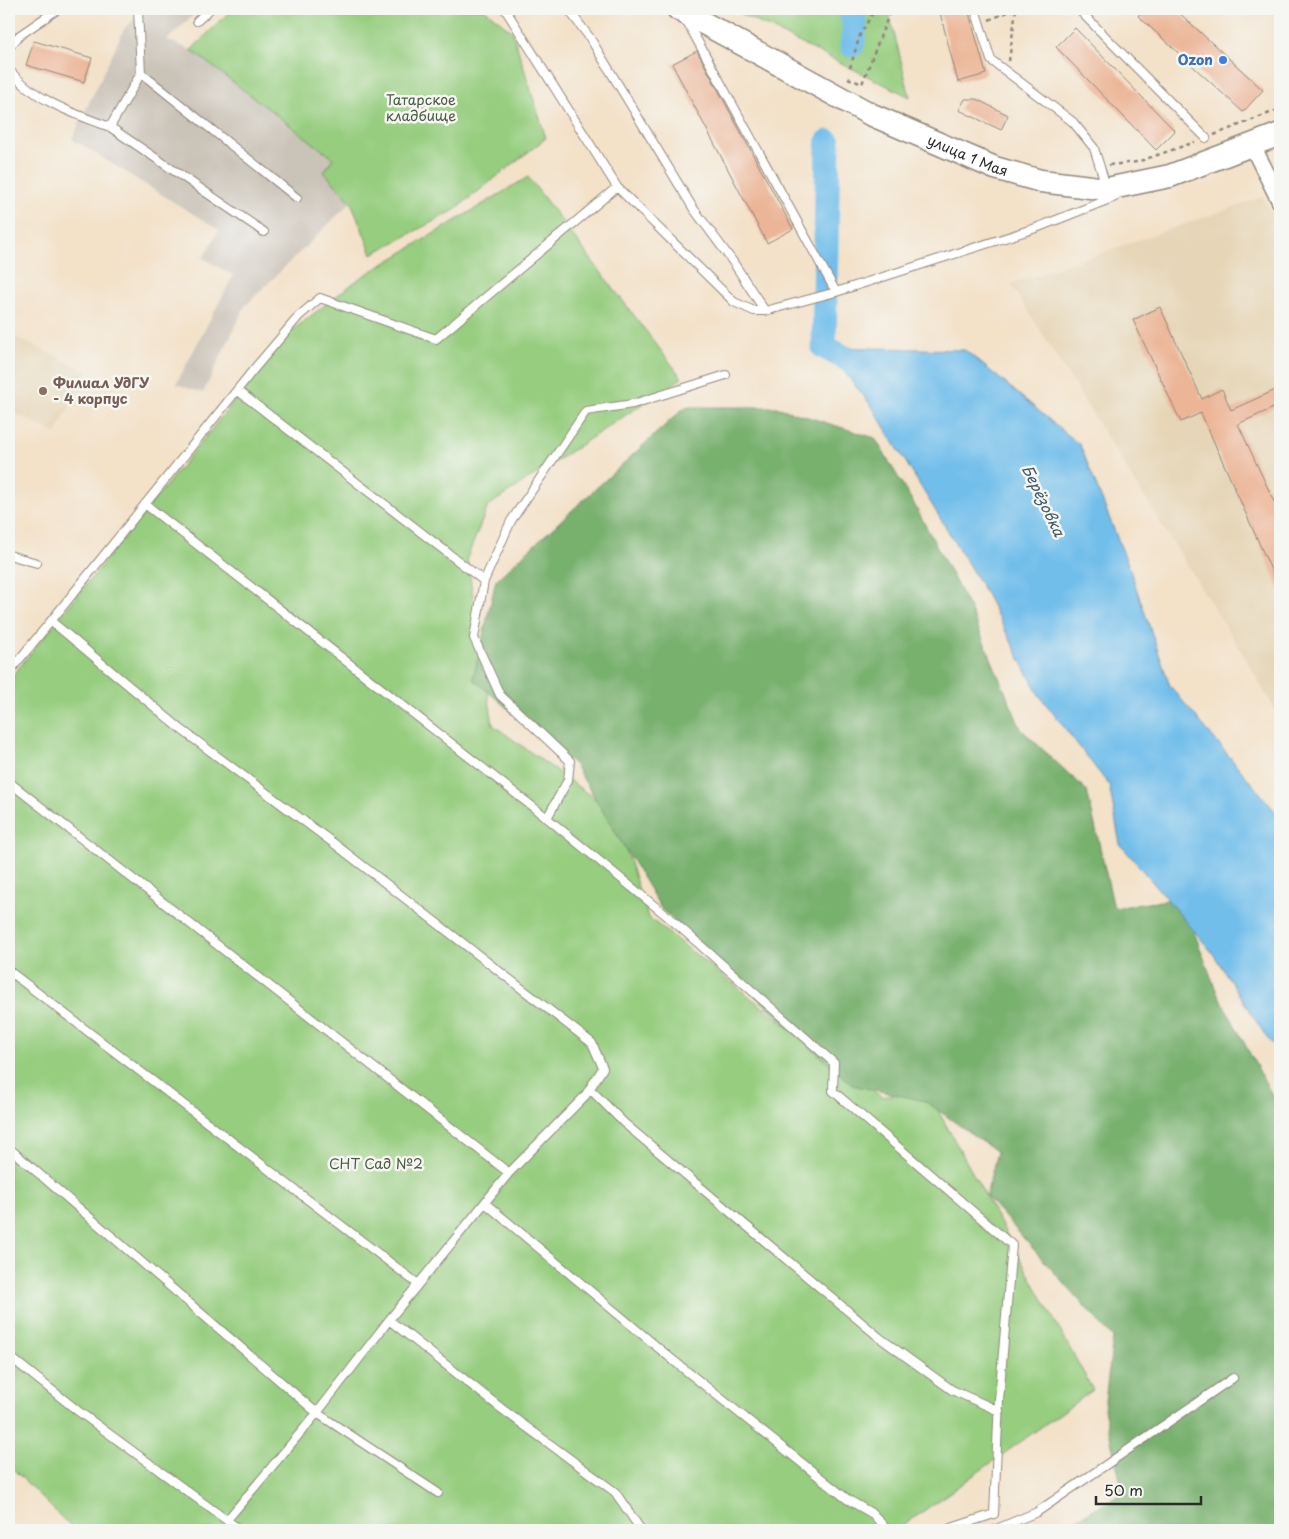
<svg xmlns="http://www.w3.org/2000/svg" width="1289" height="1539" viewBox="0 0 1289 1539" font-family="'Playpen Sans',sans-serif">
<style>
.built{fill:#e6d6b7}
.industrial{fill:#cac3b8}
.green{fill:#96cd7f;stroke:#607c55}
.forest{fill:#78b06e;stroke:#526e4c}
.water{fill:#71beeb;stroke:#4e748b}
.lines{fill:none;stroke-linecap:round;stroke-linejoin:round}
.river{stroke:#71beeb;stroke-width:25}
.building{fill:#ecb597}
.service-casing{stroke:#8f867a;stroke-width:10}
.minor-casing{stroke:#8f867a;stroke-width:19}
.secondary-casing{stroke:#8f867a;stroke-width:25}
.path{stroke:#8f867a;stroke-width:2.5;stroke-dasharray:4 4;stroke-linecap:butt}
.service{stroke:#fff;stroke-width:8}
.minor{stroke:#fff;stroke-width:16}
.secondary{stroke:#fff;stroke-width:22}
.shop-dot{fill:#3f7fe0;stroke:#f6f6f2;stroke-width:2}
.education-dot{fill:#8d6e63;stroke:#f6f6f2;stroke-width:2}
.labels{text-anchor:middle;stroke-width:5;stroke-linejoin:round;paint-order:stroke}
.shop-label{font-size:14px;font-weight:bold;fill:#366cbe;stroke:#f6f6f2;text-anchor:end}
.park-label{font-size:14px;fill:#4b5c44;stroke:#f6f6f2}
.street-label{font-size:14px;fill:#2b2b2b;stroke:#f6f6f2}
.education-label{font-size:14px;font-weight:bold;fill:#785e54;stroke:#f6f6f2;text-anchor:start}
.water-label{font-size:15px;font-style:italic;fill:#405765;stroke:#f6f6f2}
</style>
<rect width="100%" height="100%" fill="#f6f6f2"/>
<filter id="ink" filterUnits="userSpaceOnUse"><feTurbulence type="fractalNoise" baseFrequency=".02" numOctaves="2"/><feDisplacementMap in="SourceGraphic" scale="10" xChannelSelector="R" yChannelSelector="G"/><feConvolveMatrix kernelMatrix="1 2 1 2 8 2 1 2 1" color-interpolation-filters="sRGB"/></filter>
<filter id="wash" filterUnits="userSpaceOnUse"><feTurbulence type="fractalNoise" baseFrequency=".0096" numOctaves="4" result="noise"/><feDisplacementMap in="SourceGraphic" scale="20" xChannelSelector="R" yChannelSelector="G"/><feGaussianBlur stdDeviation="1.12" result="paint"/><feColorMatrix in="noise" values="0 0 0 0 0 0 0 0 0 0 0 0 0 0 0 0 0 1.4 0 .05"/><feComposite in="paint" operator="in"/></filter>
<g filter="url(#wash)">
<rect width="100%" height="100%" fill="#f3e1c8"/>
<path class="built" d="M1263 197 1280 231V719L1246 659 1011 284Z
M9 334 87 371 56 434 9 410Z"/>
<path class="industrial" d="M147 9H200L167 40 191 50 334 159 324 172 351 202 245 306 203 393 176 384 233 276 203 258 219 230 72 139 125 27Z"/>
<path class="green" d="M232 9H484L512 31 546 138 453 211 372 254 351 202 324 172 333 158 191 50Z
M737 9H888L910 97 741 14Z
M528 177 682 378 488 506 467 558 493 725 613 812 648 917 834 1063 882 1097 926 1089 1093 1390 897 1530H74L9 1465V680L290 332 360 278Z"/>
<path class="forest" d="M685 407H776L875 438 914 504 970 609 1021 729 1087 791 1114 908 1181 898 1216 990 1280 1110V1530H1057L1123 1493 1104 1409 1113 1338 986 1196 997 1152 925 1101 852 1085 662 910 575 765 473 679 496 580Z"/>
<path class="water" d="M840 9H861L865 21 855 25 844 22Z
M824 347 965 350 1080 445 1129 567 1170 686 1280 817V1052L1267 1038 1212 952 1120 844 1109 785 1039 695 984 590 871 405Z"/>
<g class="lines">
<path class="river" d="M850 9 855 25 852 45
M828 142 824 347 855 363"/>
</g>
<g id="blocks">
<path class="building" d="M939 9H968L986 74 958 82Z
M1145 9H1175L1263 90 1243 112 1138 16Z
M1075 28 1175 131 1156 150 1056 47Z
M34 41 92 58 84 82 26 65Z
M697 51 793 229 767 243 672 64Z
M965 99H976L1008 115 1001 130 959 110Z
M1160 307 1202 399 1222 389 1231 410 1280 388V405L1238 424 1277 508 1280 506V590L1201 413 1181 422 1133 320Z"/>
</g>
</g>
<g filter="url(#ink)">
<use href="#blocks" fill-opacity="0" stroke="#8f867a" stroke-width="1"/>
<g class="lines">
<defs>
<path id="service" d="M138 9 141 73 297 198
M505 9 617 187 734 302 754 311H765L836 292 686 20
M568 9 590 38 693 208 733 262 765 311
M975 9 991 60 1073 122 1094 148 1106 186
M1078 9 1206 138
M197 21 210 9
M9 47 20 35 58 9
M9 70C36 101 72 113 110 127
M141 73 110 127 264 232
M836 292 1036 228 1115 197
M237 390 484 581 474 638 500 695 570 761 568 780 547 818 673 921 834 1063 833 1091 1012 1245 999 1400 994 1514 945 1530
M145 504 547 818
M9 555 37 563
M484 581 511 521 586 411 633 404 726 375
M51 621 254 369 299 316 320 298 436 339 617 187
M9 672 51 621 182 730 336 845 592 1043 603 1068 585 1096 509 1173 389 1320 317 1413 227 1520
M9 782 509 1173
M9 971 418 1284
M590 1089 624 1123 880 1338 952 1390 999 1411
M9 1148 317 1413 438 1493
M485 1203 674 1361 847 1499 873 1514 887 1530
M389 1320 502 1409 615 1492 641 1530
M9 1356 78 1411 240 1530
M994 1530 1037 1512 1233 1378"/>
<path id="minor" d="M1252 145 1280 201"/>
<g id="secondary">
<path id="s1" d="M678 9 870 114 995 168 1041 181 1107 189 1170 176 1280 134"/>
</g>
</defs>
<use href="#service" class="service-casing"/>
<use href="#minor" class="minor-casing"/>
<use href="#secondary" class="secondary-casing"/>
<path class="path" d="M989 20 1015 9
M1009 61 1016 9
M850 68 860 35 875 9
M848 78 862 84 891 9
M1214 135 1280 109
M1109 165 1137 162 1195 142"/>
<use href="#service" class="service"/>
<use href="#minor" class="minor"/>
<use href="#secondary" class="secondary"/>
</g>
</g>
<circle class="shop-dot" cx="1223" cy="60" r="5"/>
<circle class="education-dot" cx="43" cy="391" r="5"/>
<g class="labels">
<g class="shop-label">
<text x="1213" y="65">Ozon</text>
</g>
<g class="park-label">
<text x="421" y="105">Татарское<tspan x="421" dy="16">кладбище</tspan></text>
<text x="376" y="1169">СНТ Сад №2</text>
</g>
<g class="street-label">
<text dy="5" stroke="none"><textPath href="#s1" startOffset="325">улица 1 Мая</textPath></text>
</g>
<g class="education-label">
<text x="53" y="388">Филиал УдГУ<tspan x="53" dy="16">- 4 корпус</tspan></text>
</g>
<g class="water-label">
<text transform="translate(1043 501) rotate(64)" y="5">Берёзовка</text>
</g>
</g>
<rect width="1289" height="1539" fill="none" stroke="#f6f6f2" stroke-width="30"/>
<path d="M1096 1496v8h105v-8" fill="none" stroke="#2b2b2b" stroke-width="2.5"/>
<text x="1104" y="1496" font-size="15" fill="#2b2b2b" stroke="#f6f6f2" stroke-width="4" paint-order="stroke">50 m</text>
</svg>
